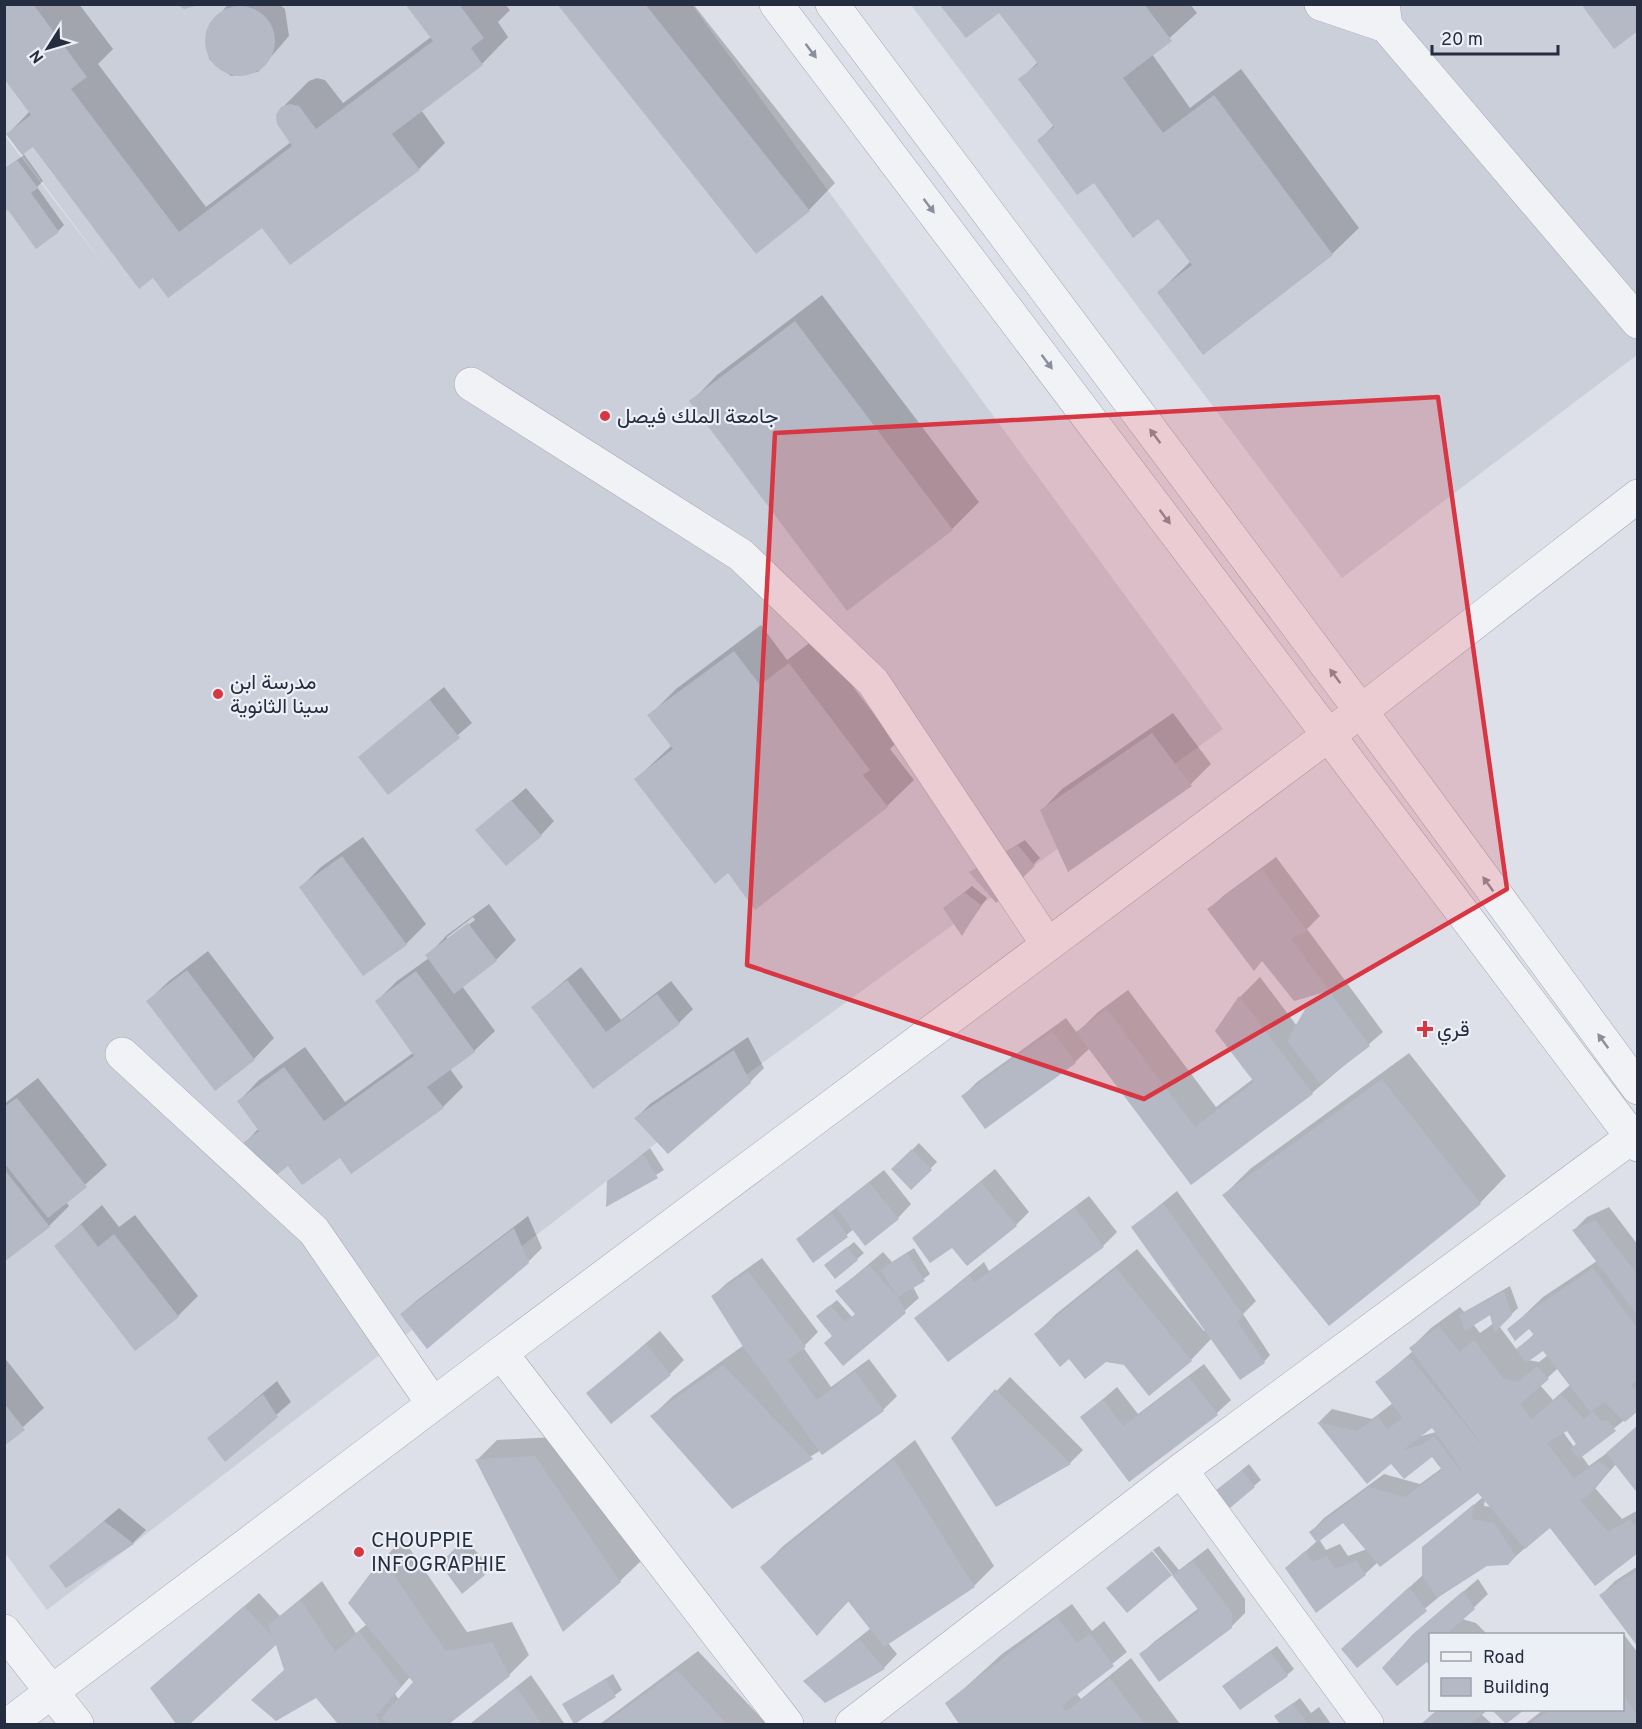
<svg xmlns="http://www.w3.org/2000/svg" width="1642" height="1729" viewBox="0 0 1642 1729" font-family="Overpass,Vazirmatn,sans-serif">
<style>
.built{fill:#cbcfda}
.shadow{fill:#0003;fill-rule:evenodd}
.building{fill:#b4b9c5;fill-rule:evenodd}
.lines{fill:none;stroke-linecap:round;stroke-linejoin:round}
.minor-casing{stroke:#a2a7b2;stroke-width:34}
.minor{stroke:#f0f2f6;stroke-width:33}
.oneway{fill:#8a909b}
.marked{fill:#d93644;fill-opacity:0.2;stroke:#d93644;stroke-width:4.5;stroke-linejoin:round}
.poi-dot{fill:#d93644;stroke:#ecf0f6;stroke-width:2}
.labels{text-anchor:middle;stroke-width:4.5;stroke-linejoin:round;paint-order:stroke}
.poi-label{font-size:21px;fill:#252d40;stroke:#ecf0f6;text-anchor:start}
</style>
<rect width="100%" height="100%" fill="#dde0e8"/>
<path class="built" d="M5 5H692L1223 729 732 1085 47 1610 5 1553V136L110 273 5 132Z
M911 5H1637V355L1342 578Z"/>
<path class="shadow" d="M4 4H79L113 49 98 64 206 207 291 142 282 108 309 81 317 78 325 80 343 103 431 37 407 4H505L510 10 498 22 508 37 482 64 421 110 445 143 419 169 262 226 153 275 33 145 23 153 43 181 37 187 64 225 58 231 4 169 24 155 8 134 30 111 4 77Z
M228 4H279L285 9 289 36 258 72 231 76 209 59 206 32Z
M559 4H693L835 183 809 210Z
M941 4H1190L1197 13 1152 54 1190 108 1241 69 1359 228 1332 254 1159 292 1191 261 1158 217 1094 181 1039 140 1054 125 1020 80 1038 62 999 10Z
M822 295 979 502 952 529 691 402 717 375Z
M761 625 787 660 816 638 896 743 890 749 914 780 887 806 755 907 728 871 636 779 672 745 649 716 676 689Z
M444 687 472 723 389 793 360 757Z
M1173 713 1211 764 1191 784 1069 869 1042 810 1062 789Z
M526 788 554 821 541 835 477 830Z
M363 837 426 924 406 944 301 887 321 867Z
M1025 840 1040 858 996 901 971 873Z
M1276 857 1320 916 1307 929 1383 1032 1312 1093 1191 1183 1090 1048 1075 1062 963 1096 977 1082 1066 1018 1077 1033 1098 1012 1128 990 1216 1107 1253 1079 1216 1031 1240 997 1260 977 1297 1026 1315 1002V1004L1336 988 1334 986 1328 990 1263 960 1209 910 1223 896Z
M972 886 987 898 962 934 945 908Z
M489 904 516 940 496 960 462 986 495 1031 474 1051 450 1069 463 1087 443 1107 340 1156 288 1164 245 1143 259 1128 239 1101 259 1080 305 1047 345 1102 413 1053 377 1001 397 981 429 958 427 956 447 935ZM473 917 475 920 447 941V937Z
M208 951 274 1038 254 1059 148 1001 169 981Z
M581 967 621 1020 671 981 693 1009 679 1023 594 1087 533 1007Z
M748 1037 764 1068 750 1082 636 1118 650 1104Z
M1409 1053 1506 1176 1480 1203 1224 1195 1250 1169Z
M38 1078 107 1165 66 1202 69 1206 49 1226 4 1260V1104Z
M919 1143 937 1162 911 1188 893 1169Z
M650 1148 664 1170 608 1205 616 1175Z
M995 1169 1029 1212 1016 1225 940 1215Z
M884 1170 911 1204 898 1218 854 1229 813 1261 804 1233Z
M1177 1191 1256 1301 1243 1314 1270 1355 1264 1362 1212 1338 1191 1360 1125 1364 1070 1357 1036 1334 1056 1314 1137 1249 1204 1331 1206 1330 1133 1227Z
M1089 1196 1117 1232 1103 1246 916 1318 984 1262 989 1271Z
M102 1205 119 1227 135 1215 198 1296 178 1316 56 1246Z
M1609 1207 1638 1245V1409L1581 1455 1589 1466 1611 1450 1617 1463 1595 1488 1622 1519 1638 1510V1551L1550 1526 1508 1563 1487 1564 1440 1596 1357 1666V1635L1424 1574V1548L1483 1497 1478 1490 1378 1562 1365 1574 1287 1568 1317 1541 1311 1532 1324 1518 1384 1474 1420 1484 1442 1468 1432 1455 1392 1462 1367 1482 1319 1422 1332 1409 1372 1419 1393 1403 1377 1382 1413 1351 1411 1348 1431 1328 1460 1307 1464 1312 1510 1286 1518 1308 1499 1326 1517 1350 1534 1334 1529 1326 1516 1323 1543 1297 1597 1261 1574 1230 1587 1217ZM1491 1313 1494 1323 1480 1333 1473 1324ZM1544 1349 1548 1355 1539 1362 1528 1360ZM1558 1368 1571 1384 1553 1400 1540 1385ZM1432 1426 1436 1432 1418 1437ZM1567 1429 1578 1444 1574 1447 1563 1432ZM1485 1500 1492 1507 1484 1506ZM1344 1521 1367 1549 1348 1556 1340 1544 1326 1550 1319 1539Z
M528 1216 542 1248 528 1262 402 1314 416 1301Z
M854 1242 864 1253 857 1259H833Z
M914 1248 930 1274 913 1287 919 1298 844 1364 825 1310 837 1300 852 1317 856 1314 837 1291 883 1252 892 1262Z
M762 1258 818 1332 803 1347 831 1387 869 1359 897 1396 883 1410 732 1507 652 1416 673 1396 744 1345 713 1296 727 1283Z
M660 1331 684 1360 670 1374 588 1393Z
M4 1357 44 1408 4 1444Z
M1204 1364 1231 1400 1217 1413 1129 1479 1082 1417 1117 1387 1138 1414Z
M1010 1377 1083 1450 1070 1463 952 1438Z
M277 1381 291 1402 225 1460 209 1438Z
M556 1437 641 1561 620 1581 477 1460 497 1440Z
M915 1440 994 1566 974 1586 888 1643 897 1654 884 1668 805 1681 871 1628 849 1601 817 1634 762 1568 782 1547Z
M1249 1464 1261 1480 1254 1486 1218 1490Z
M119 1508 146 1530 133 1543 67 1586 51 1566Z
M403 1539 467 1632 512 1622 529 1655 509 1675 446 1724H340L316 1696 253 1700 286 1669 276 1642 188 1724H178L152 1688 259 1593 280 1616 322 1581 356 1633 367 1624 383 1559ZM410 1677 415 1682 399 1700 395 1694Z
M466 1540 490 1567 462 1592 442 1564Z
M1159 1546 1179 1570 1208 1548 1245 1599V1613L1231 1627 1141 1654 1155 1641 1199 1608 1153 1550Z
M1638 1566V1644L1601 1595 1615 1581Z
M1478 1579 1488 1594 1462 1619 1476 1623 1487 1634H1430V1664L1427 1659 1429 1621Z
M1072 1604 1092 1631 1104 1621 1127 1652 1076 1693 1081 1699 1131 1658 1180 1724H961L947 1704 1002 1654Z
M1622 1632 1638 1653V1724H1525L1543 1710H1622V1634H1619Z
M1277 1646 1294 1669 1287 1675 1224 1686Z
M698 1651 767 1724H600Z
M613 1674 622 1690 575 1724 564 1704Z
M531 1675 564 1723 562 1724H470Z
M1300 1698 1311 1713 1319 1707 1331 1724H1282L1276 1716Z
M1439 1710H1486L1481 1714 1492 1724H1422Z"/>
<path class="building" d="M5 4H33L87 77 71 89 179 232 292 146 277 124 276 115 281 107 290 104 299 106 316 129 433 41 405 4H459L484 38 471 48 483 65 392 134 420 170 290 265 262 228 168 298 153 278 139 289 33 147 22 155 6 134 31 115 5 80Z
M176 4H198L199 5 184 9Z
M557 4H645L810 211 756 254Z
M939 4H1144L1172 41 1123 78 1163 133 1214 95 1333 255 1203 355 1157 292 1192 265 1158 219 1133 238 1094 183 1077 195 1037 140 1054 127 1018 79 1038 64 999 13 966 38Z
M1581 4H1638V31L1614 49Z
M205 41a35 35 0 1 1 70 0a35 35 0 1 1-70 0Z
M17 160 38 188 31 193 59 232 36 249 8 210 4 212V169Z
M795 321 953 530 847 611 689 401Z
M734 651 760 685 789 663 870 770 863 775 888 807 755 910 728 873 715 884 634 779 673 749 647 715Z
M429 699 460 738 388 795 358 757Z
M1152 733 1192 786 1068 872 1040 810Z
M511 800 542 836 506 866 475 830Z
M1018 845 1035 866 996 903 969 872Z
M342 856 407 945 363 976 299 887Z
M1262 869 1307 931 1291 939 1370 1046 1320 1084 1287 1041 1305 1009 1329 991 1294 1001 1262 961 1254 971 1207 909Z
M964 892 981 905 962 936 943 908Z
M468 923 497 961 454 994 425 955Z
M187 970 255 1060 215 1091 146 1001Z
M416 971 475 1052 427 1087 444 1108 351 1174 340 1158 302 1185 288 1166 270 1180 243 1143 259 1131 237 1101 284 1067 324 1121 414 1056 375 1001Z
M567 980 606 1032 657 994 680 1024 593 1089 531 1007Z
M1239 996 1313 1094 1191 1185 1076 1032 1107 1009 1195 1127 1254 1082 1215 1031Z
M1052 1031 1076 1063 985 1129 961 1096Z
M734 1050 751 1083 668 1154 634 1118Z
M1382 1079 1481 1204 1329 1326 1222 1195Z
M17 1098 87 1187 48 1218 4 1163V1107Z
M912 1149 932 1170 911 1190 891 1169Z
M643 1154 658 1178 606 1207 607 1181Z
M4 1169 50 1227 4 1262Z
M869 1182 899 1219 865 1246 836 1208Z
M981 1182 1017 1226 967 1266 952 1248 930 1263 912 1238Z
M1163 1203 1244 1316 1237 1321 1265 1363 1240 1380 1131 1227Z
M1075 1208 1104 1247 948 1362 914 1318 970 1275 974 1283Z
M832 1213 848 1237 813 1263 796 1239Z
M1595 1220 1638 1275V1316L1572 1230Z
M81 1224 98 1247 114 1234 179 1317 135 1351 54 1246Z
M514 1228 529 1263 427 1349 400 1314Z
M847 1247 858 1260 835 1279 824 1265Z
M907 1253 925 1281 898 1297 906 1313 843 1366 824 1343 832 1336 816 1316 830 1305 845 1322 855 1314 835 1291 869 1265 898 1297 880 1270Z
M1116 1268 1192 1361 1149 1396 1124 1365 1106 1362 1085 1379 1069 1359 1060 1367 1034 1334Z
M1593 1268 1638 1329V1378L1631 1385 1638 1394V1411L1625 1422 1604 1402 1590 1412 1543 1351 1526 1363 1516 1349 1534 1335 1529 1329 1515 1341 1507 1329 1535 1307Z
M748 1271 806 1347 788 1360 817 1400 855 1371 884 1411 822 1455 742 1345 711 1296Z
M1504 1291 1512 1315 1494 1333 1490 1315 1465 1331 1459 1315Z
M1439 1326 1459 1352 1474 1340 1503 1378 1518 1382 1537 1366 1549 1379 1520 1404 1532 1419 1561 1394 1584 1419 1593 1411 1601 1421 1608 1420 1616 1431 1579 1459 1570 1449 1576 1444 1567 1431 1547 1443 1574 1478 1599 1461 1610 1470 1596 1488 1581 1501 1608 1532 1630 1519 1638 1530V1553L1595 1586 1550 1528 1525 1549 1478 1493 1380 1567 1343 1523 1317 1543 1309 1532 1369 1487 1405 1497 1442 1470 1432 1457 1404 1479 1391 1464 1367 1484 1317 1422 1357 1431 1378 1416 1387 1429 1403 1418 1375 1382 1409 1356 1490 1455 1409 1348ZM1432 1428 1462 1470 1461 1471 1434 1436 1421 1445 1403 1450Z
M646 1344 671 1375 611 1424 586 1393Z
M723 1365 813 1459 732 1509 650 1416Z
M1189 1377 1218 1415 1129 1482 1080 1417 1103 1399 1123 1426Z
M995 1389 1071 1464 996 1507 951 1438Z
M263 1394 278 1417 225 1462 207 1438Z
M4 1403 25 1430 4 1446Z
M1638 1425V1494L1606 1453Z
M535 1456 621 1582 563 1632 475 1459Z
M894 1459 975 1587 884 1647 848 1601 817 1636 760 1567Z
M1242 1470 1255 1487 1230 1508 1216 1490Z
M1474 1504 1472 1519 1494 1523 1516 1556 1508 1565 1487 1566 1437 1598 1422 1575V1547Z
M104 1521 134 1544 66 1588 49 1566Z
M458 1545 485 1575 462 1594 440 1564Z
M1152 1551 1172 1575 1193 1561 1232 1613V1628L1159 1682 1139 1654 1199 1611 1172 1575 1127 1613 1106 1588Z
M1305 1551 1312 1562 1327 1556 1335 1569 1356 1560 1366 1575 1316 1613 1285 1568Z
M382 1558 446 1651 492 1642 510 1676 449 1724H389L381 1718 413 1682 348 1603Z
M1638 1570V1647L1599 1595Z
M1409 1587 1427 1611 1357 1668 1341 1649Z
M1463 1591 1475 1609 1449 1632 1454 1634H1430V1666L1427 1662 1397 1686 1382 1668 1413 1634Z
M301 1600 335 1652 359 1631 401 1686 376 1716 381 1724H338L316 1698 276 1721 251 1700 284 1670 276 1645 190 1724H176L150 1688 244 1606 272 1636 268 1625Z
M1057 1617 1077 1643 1090 1634 1114 1666 1062 1706 1066 1711 1110 1678 1145 1724H959L945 1703Z
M859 1639 885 1669 825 1703 803 1681Z
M1270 1651 1288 1676 1240 1710 1222 1686Z
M677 1670 727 1724H604Z
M606 1679 616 1697 574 1724 562 1704Z
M516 1687 542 1724H471Z
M1623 1695 1638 1716V1724H1529L1550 1710H1623Z
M1293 1703 1305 1720 1308 1724H1280L1274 1716Z
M1437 1710H1488L1470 1724H1421Z
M1492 1710H1524L1506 1724Z"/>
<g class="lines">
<defs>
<path id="minor" d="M776 4 1638 1145
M832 4 1361 711 1638 1088
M1321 4 1386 26
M1383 4 1386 26 1638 322
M471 384 741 555 873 682 1048 945
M122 1054 314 1231 433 1404
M501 1353 787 1724
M1181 1470 1367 1724
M4 1631 77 1724
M9 1724 501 1353 1361 711 1638 496
M852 1724 1181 1470 1632 1137"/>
</defs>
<use href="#minor" class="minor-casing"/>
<use href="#minor" class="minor"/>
</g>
<defs><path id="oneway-solid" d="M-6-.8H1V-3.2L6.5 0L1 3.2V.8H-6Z" transform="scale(1.5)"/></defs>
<g class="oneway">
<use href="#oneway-solid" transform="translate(811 51) rotate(53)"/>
<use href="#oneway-solid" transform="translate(929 206) rotate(53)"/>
<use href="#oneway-solid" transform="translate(1047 362) rotate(53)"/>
<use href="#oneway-solid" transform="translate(1155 436) rotate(-127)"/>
<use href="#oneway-solid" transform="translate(1165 517) rotate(53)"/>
<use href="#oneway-solid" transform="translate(1335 676) rotate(-127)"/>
<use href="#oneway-solid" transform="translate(1488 884) rotate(-126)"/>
<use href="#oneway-solid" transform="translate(1603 1041) rotate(-126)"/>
</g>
<path class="marked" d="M1438 397 1507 889 1144 1099 747 965 775 433Z"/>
<g class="poi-dot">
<circle cx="605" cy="416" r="6"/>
<circle cx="218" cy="694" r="6"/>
<path d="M1422 1020h6v6h6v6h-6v6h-6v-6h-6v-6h6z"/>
<circle cx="359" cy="1552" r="6"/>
</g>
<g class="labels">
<g class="poi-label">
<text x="617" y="423">جامعة الملك فيصل</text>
<text x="230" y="689">مدرسة ابن<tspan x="230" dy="24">سينا الثانوية</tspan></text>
<text x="1437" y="1036">قري</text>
<text x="371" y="1547">CHOUPPIE<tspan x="371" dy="24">INFOGRAPHIE</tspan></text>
</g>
</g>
<rect width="1642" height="1729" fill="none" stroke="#252d40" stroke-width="12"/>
<rect x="1429" y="1633" width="195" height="78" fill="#ecf0f6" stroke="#9ca2ad" stroke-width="1.5"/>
<rect x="1441" y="1652" width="30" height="9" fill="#f0f2f6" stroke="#9ca2ad" stroke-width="1.5"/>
<text x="1483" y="1663" font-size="18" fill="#252d40">Road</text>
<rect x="1441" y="1678" width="30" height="18" fill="#b4b9c5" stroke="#9ca2ad" stroke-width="1.5"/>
<text x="1483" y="1693" font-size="18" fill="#252d40">Building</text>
<g transform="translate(48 48) rotate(233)" stroke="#ecf0f6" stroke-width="4.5" paint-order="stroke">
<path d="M0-4.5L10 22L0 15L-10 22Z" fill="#252d40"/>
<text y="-9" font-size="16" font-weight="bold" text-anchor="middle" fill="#252d40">N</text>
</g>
<path d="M1432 45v9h126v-9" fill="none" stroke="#252d40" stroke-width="3"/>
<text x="1441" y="45" font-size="18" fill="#252d40" stroke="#ecf0f6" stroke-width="4.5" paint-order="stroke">20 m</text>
</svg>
